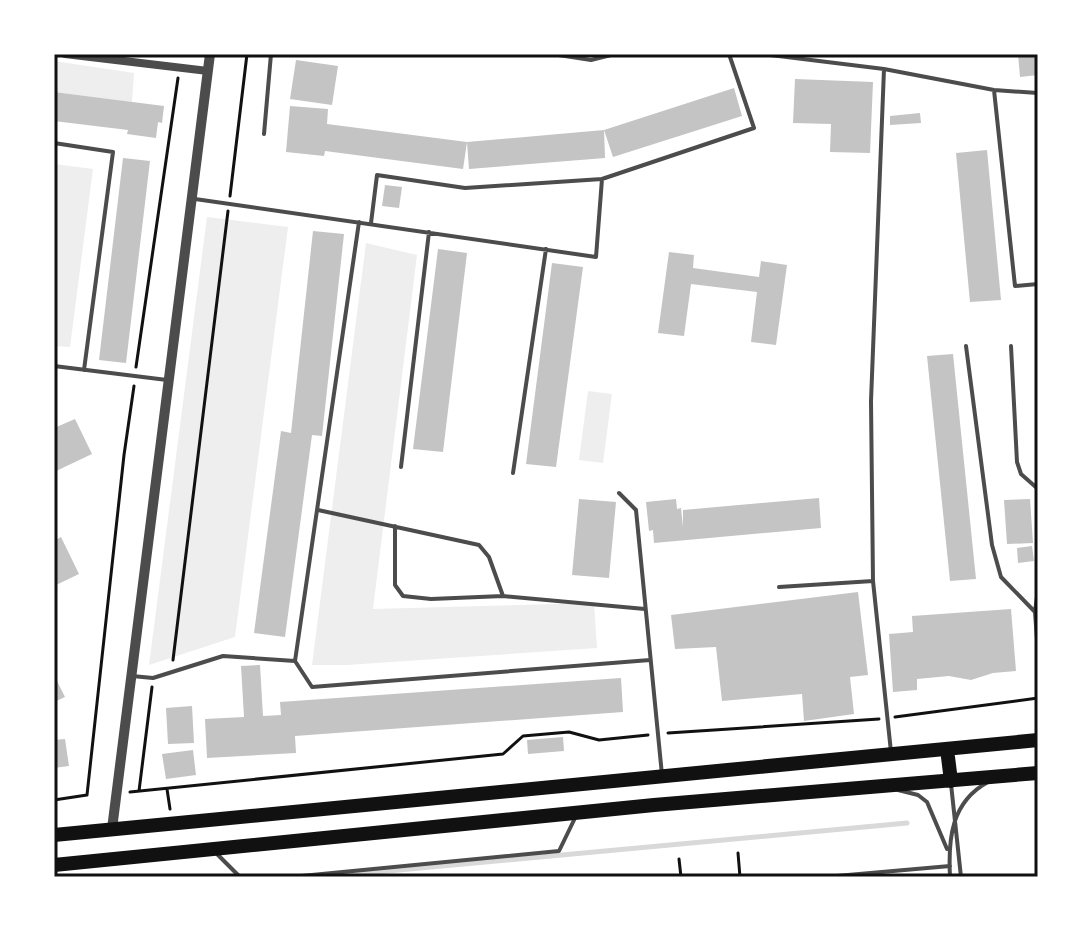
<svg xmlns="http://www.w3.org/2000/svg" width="1092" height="931" viewBox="0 0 1092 931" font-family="'PT Serif',serif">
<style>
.green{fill:#eee}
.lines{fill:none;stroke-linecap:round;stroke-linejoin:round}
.stream{stroke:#d9d9d9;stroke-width:5}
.building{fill:#c4c4c4}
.path{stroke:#111;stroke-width:3}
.service{stroke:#4c4c4c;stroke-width:4}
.minor{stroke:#4c4c4c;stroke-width:8}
.tertiary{stroke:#4c4c4c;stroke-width:10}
.primary{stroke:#111;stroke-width:14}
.neatline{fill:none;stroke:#111;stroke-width:3}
</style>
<rect width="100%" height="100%" fill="#fff"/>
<path class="green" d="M54 61 134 73 132 102 54 92Z
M54 164 93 169 70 347 54 346Z
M207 217 288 227 235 637 149 665Z
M366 243 417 255 373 609 594 603 597 648 347 665H312Z
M588 391 612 394 603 463 579 460Z"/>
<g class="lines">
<path class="stream" d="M323 877 907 823"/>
</g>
<path class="building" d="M1018 54H1038V75L1020 77Z
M296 60 338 66 332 105 290 99Z
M795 79 873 82 870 153 830 152 831 124 793 123Z
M734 88 742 116 613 157 604 130Z
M54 92 164 106 162 123 158 122 156 138 127 134 128 130 54 121Z
M290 106 328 109 327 124 467 142 604 130 605 158 469 169 467 142 463 169 325 151 324 156 286 152Z
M920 113 921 123 890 125V116Z
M987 150 1001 300 970 302 956 153Z
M123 158 150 161 126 363 99 360Z
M385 185 402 187 399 208 382 206Z
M313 231 344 234 322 436 312 435 285 637 254 633 281 431 291 433Z
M438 249 467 253 443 452 413 449Z
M669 252 694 255 693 268 759 277 761 261 787 265 776 345 751 342 757 292 691 284 684 336 658 333Z
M552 263 583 267 556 467 526 464Z
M953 354 976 579 950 581 927 356Z
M75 419 92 454 54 472V428Z
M819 498 821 528 654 543 653 530 649 531 646 502 676 499 677 509 681 508 683 527V510Z
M579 499 616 502 609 578 572 575Z
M1030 499 1033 543 1007 544 1004 500Z
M61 537 79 574 54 586V541Z
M1032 546 1034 561 1018 563 1017 548Z
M858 592 868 675 850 677 854 714 804 721 802 694 722 701 716 647 675 649 671 615Z
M1011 609 1016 671 993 673 971 680 949 676 917 679V690L893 692 889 634 913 632 912 616Z
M260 665 263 716 281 715 280 702 621 678 623 712 295 736 296 753 207 758 205 719 244 717 241 666Z
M54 675 65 697 54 702Z
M192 706 194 743 168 744 166 708Z
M563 737 564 751 528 754 527 740Z
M65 739 69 766 54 768V740Z
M193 750 196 775 166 779 162 754Z"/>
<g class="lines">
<path class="path" d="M230 196 247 54
M136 367 178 78
M173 660 228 211
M895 717 1038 698
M668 733 879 719
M167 789 170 809
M139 791 152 687
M130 792 503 754 523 736 569 732 599 740 648 735
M54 800 87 795 124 455 134 386
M1037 800 1038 805
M738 853 740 877
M679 859 681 877"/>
<path class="service" d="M552 54 591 60 615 54
M762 54 884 69 871 401 873 581 891 752
M884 69 994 90 1038 93
M994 90 1015 286 1038 284
M264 134 271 54
M54 143 113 152 84 370
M195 199 596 257 602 179 754 128 729 54
M371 223 377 175 465 188 602 179
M966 346 992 545 1001 577 1035 612
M1011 346 1017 462 1021 474 1038 489
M54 366 167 380
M401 467 429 232
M513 473 546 249
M619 493 636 510 662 775
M318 510 479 545 489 557 503 596 645 609
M395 526V585L403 596 431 599 503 596
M779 587 873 581
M1038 589 1035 612 1038 653
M295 661 359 222
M132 676 153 678 223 656 295 661 312 687 650 660
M951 784 961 877
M898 790 918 795 927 802 947 849
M215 852 240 877
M291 877 559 851 576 816
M825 877 950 866
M950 877C948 839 951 802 988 782"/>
<path class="minor" d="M65 54 208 71"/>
<path class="tertiary" d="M112 829 210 54"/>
<path class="primary" d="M947 749 951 781
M54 835 1038 740
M54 865 654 805 1038 773"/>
</g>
<rect width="1092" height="931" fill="none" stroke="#ffffff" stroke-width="112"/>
<rect x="56" y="56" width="980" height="819" class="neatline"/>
</svg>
